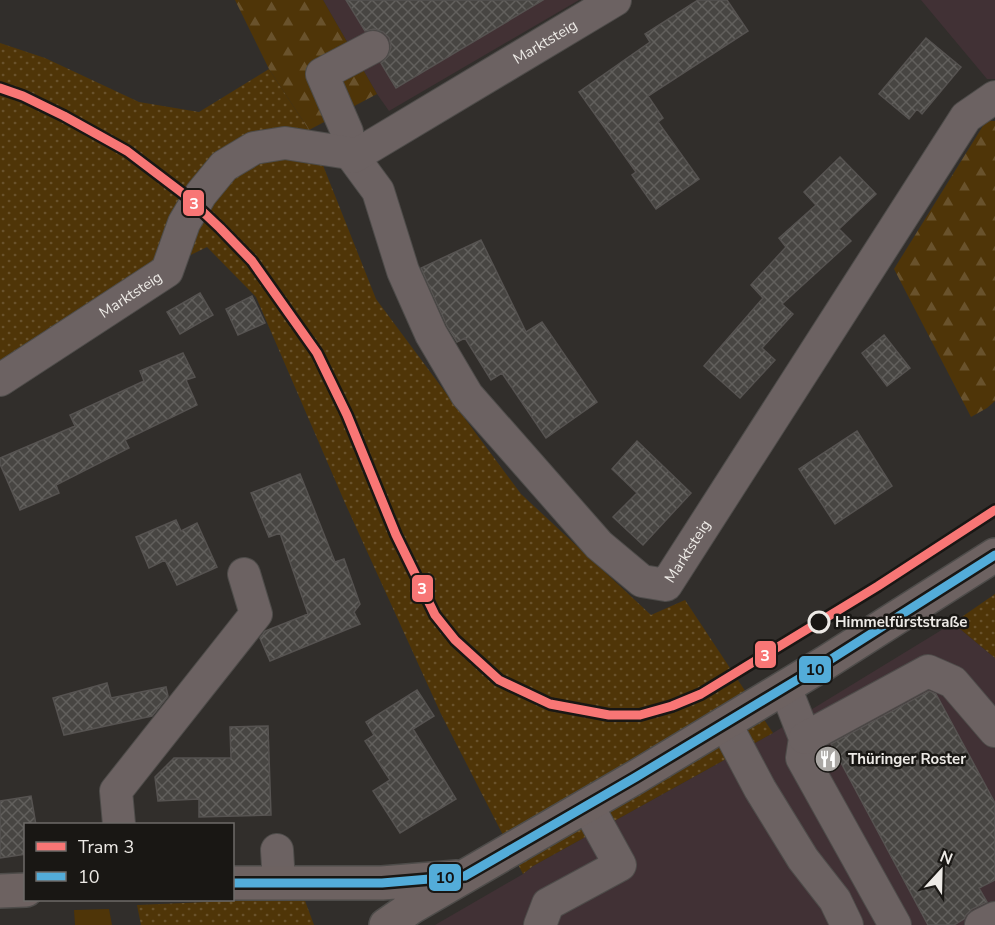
<svg xmlns="http://www.w3.org/2000/svg" width="995" height="925" viewBox="0 0 995 925" font-family="'Nunito Sans',sans-serif">
<style>
.commercial{fill:#413135}
.industrial{fill:#423134}
.grass{fill:url(#grass-dots)}
.forest{fill:url(#forest-firs)}
.green{fill:#4f3508}
.building{fill:url(#building-cross-hatch);stroke:#565351;stroke-width:1.5}
.lines{fill:none;stroke-linecap:round;stroke-linejoin:round}
.minor-casing{stroke:#4e4c4a;stroke-width:34}
.major-casing{stroke:#4e4c4a;stroke-width:36}
.minor{stroke:#6c6262;stroke-width:32}
.major{stroke:#6d6261;stroke-width:33}
.bus-1-casing{stroke:#191714;stroke-width:14}
.bus-1{stroke:#53acd9;stroke-width:9}
.tram-1-casing{stroke:#191714;stroke-width:14}
.tram-1{stroke:#f87675;stroke-width:9}
.stop-dot{fill:#191714;stroke:#edeae6;stroke-width:3}
.labels{text-anchor:middle;stroke-width:5;stroke-linejoin:round;paint-order:stroke}
.street-label{font-size:15px;fill:#edeae6;stroke:#191714}
.stop-label{font-size:15px;font-weight:bold;fill:#edeae6;stroke:#191714;text-anchor:start}
.poi-label{font-size:15px;font-weight:bold;fill:#edeae6;stroke:#191714;text-anchor:start}
.line-badge{stroke:#191714;stroke-width:2}
.badge-label{font-size:16px;text-anchor:middle;font-weight:bold;fill:#fff}
.pale-badge-label{font-size:16px;text-anchor:middle;font-weight:bold;fill:#111}
</style>
<defs>
<pattern id="grass-dots" width="8" height="8" patternUnits="userSpaceOnUse" patternTransform="scale(1.5)"><rect width="8" height="8" fill="#4f3508"/><path d="M2 2h.1M6 6h.1" fill="none" stroke="#69522c" stroke-width="1.8" stroke-linecap="round"/></pattern>
<pattern id="forest-firs" width="22" height="20" patternUnits="userSpaceOnUse" patternTransform="scale(1.5)"><rect width="22" height="20" fill="#4f3508"/><path d="M5 1l3.5 6h-7zM16 11l3.5 6h-7z" fill="#69522c"/></pattern>
<pattern id="building-cross-hatch" width="8" height="8" patternUnits="userSpaceOnUse" patternTransform="scale(1.5)"><rect width="8" height="8" fill="#474542"/><path d="M0 0l8 8M0 8l8-8" fill="none" stroke="#62605d"/></pattern>
</defs>
<rect width="100%" height="100%" fill="#312e2b"/>
<path class="commercial" d="M921 0H995V79H987Z
M953 623 995 658V925H435L523 874 533 866 773 733Z"/>
<path class="industrial" d="M323 0H579L389 111 377 94Z"/>
<path class="grass" d="M0 43 45 58 139 102 199 112 269 69 309 130 376 299 521 494 651 615 685 600 773 733 533 866 523 874 441 714 345 503 256 297 207 247 156 272 0 366Z
M995 594V658L953 623Z
M304 898 314 925H141L137 905Z"/>
<path class="forest" d="M235 0H323L377 94 309 130 269 69Z
M986 121H995V401L987 408 971 417 894 269Z"/>
<path class="green" d="M109 909 112 925H75L74 910Z"/>
<path class="building" d="M346 0H543L396 88 381 63 388 56 391 47 389 38 383 32 374 29 365 31Z
M698 0H727L748 31 648 96 663 118 658 122 699 179 656 209 632 175 636 172 579 92 650 42 645 34Z
M926 38 961 67 922 114 917 109 909 119 879 94Z
M840 157 876 194 839 229 851 241 782 304 793 314 762 348 775 360 740 398 704 366 763 298 751 285 786 247 779 238 816 205 804 192Z
M481 240 526 332 542 322 597 402 546 438 502 373 491 380 465 338 457 342 447 326 421 268Z
M200 293 213 315 180 334 167 312Z
M252 296 265 323 238 335 226 309Z
M884 335 910 368 887 386 862 353Z
M183 353 195 377 186 380 197 405 125 440 129 448 56 485 59 493 20 510 0 464V458L75 426 70 415 144 381 140 371Z
M857 431 892 486 835 524 799 469Z
M637 441 691 493 643 545 613 517 637 493 612 469Z
M300 474 335 562 344 559 360 604 354 612 360 624 270 661 260 638 265 631 308 614 280 533 269 537 251 493Z
M176 520 181 531 197 523 217 567 177 585 165 560 149 568 136 537Z
M107 683 111 698 166 687 168 696 152 716 64 735 53 698Z
M417 690 434 716 413 729 456 799 400 833 373 791 390 780 365 741 374 735 366 722Z
M929 691 936 694 995 803V880L979 888 987 902 972 909 966 915 964 919 954 925H928L831 744Z
M268 726 271 815 199 817V799L158 801 155 777 174 758H231L230 727Z
M31 796 36 825H26V854L0 858V801Z"/>
<g class="lines">
<defs>
<g id="minor">
<path d="M349 153 347 132 322 74 373 47"/>
<path id="s1" d="M353 157 378 191 403 271 431 334 467 395 599 545 642 581 666 585 966 117 995 97"/>
<path id="s2" d="M0 380 167 271 184 223 201 194 224 166 254 148 285 143 349 153 353 157 615 0"/>
<path d="M785 687 805 738 802 758 895 925"/>
<path d="M725 723 760 789 803 859 835 900 847 925"/>
<path d="M805 738 928 671 953 682 995 731"/>
<path d="M119 824 116 791 256 614 244 574"/>
<path d="M277 850 279 882"/>
<path d="M540 925 548 904 620 865 587 805"/>
<path d="M981 925 995 918"/>
</g>
<path id="major" d="M232 883H382L457 877
M0 891 26 890
M386 925 412 907 636 777 825 663 995 555"/>
</defs>
<use href="#minor" class="minor-casing"/>
<use href="#major" class="major-casing"/>
<use href="#minor" class="minor"/>
<use href="#major" class="major"/>
<defs>
<path id="bus-1" d="M232 883H382L465 876 636 777 825 663 995 555"/>
</defs>
<use href="#bus-1" class="bus-1-casing"/>
<use href="#bus-1" class="bus-1"/>
<defs>
<path id="tram-1" d="M0 88 23 96 64 116 127 151 185 195 220 228 252 261 317 353 347 415 396 535 435 615 455 640 499 680 550 704 609 715H640L672 706 701 694 878 586 995 510"/>
</defs>
<use href="#tram-1" class="tram-1-casing"/>
<use href="#tram-1" class="tram-1"/>
</g>
<defs>
<symbol id="restaurant-disc" viewBox="-11 -11 22 22"><circle r="9.5" fill="#aba8a5" stroke="#191714"/><path d="M-5-6h1v4h1v-4h1v4h1v-4h1v5L-1.5 .5V6h-2V.5L-5-1ZM5-6V6H3V1.5H1.5Q1.5-4 5-6Z" fill="#fff"/></symbol>
</defs>
<g fill-rule="evenodd">
<use href="#restaurant-disc" x="813" y="744" width="30" height="30"/>
</g>
<circle class="stop-dot" cx="819" cy="622" r="10"/>
<g class="labels">
<g class="street-label">
<text dy="5" stroke="none"><textPath href="#s2" startOffset="681">Marktsteig</textPath></text>
<text dy="5" stroke="none"><textPath href="#s2" startOffset="156">Marktsteig</textPath></text>
<text dy="5" stroke="none"><textPath href="#s1" startOffset="586">Marktsteig</textPath></text>
</g>
<g class="stop-label">
<text x="835" y="627">Himmelfürststraße</text>
</g>
<g class="poi-label">
<text x="848" y="764">Thüringer Roster</text>
</g>
</g>
<g class="line-badge">
<rect x="182" y="189" width="23" height="28" rx="6" fill="#f87675"/>
<rect x="411" y="574" width="23" height="29" rx="6" fill="#f87675"/>
<rect x="754" y="640" width="23" height="29" rx="6" fill="#f87675"/>
<rect x="798" y="655" width="34" height="29" rx="6" fill="#53acd9"/>
<rect x="428" y="863" width="34" height="29" rx="6" fill="#53acd9"/>
</g>
<g class="badge-label">
<text x="194" y="209">3</text>
<text x="422" y="594">3</text>
<text x="765" y="661">3</text>
</g>
<g class="pale-badge-label">
<text x="815" y="675">10</text>
<text x="445" y="883">10</text>
</g>
<rect x="24" y="823" width="210" height="78" fill="#191714" stroke="#6e6b68" stroke-width="1.5"/>
<rect x="36" y="842" width="30" height="9" fill="#f87675" stroke="#6e6b68" stroke-width="1.5"/>
<text x="78" y="853" font-size="18" fill="#edeae6">Tram 3</text>
<rect x="36" y="872" width="30" height="9" fill="#53acd9" stroke="#6e6b68" stroke-width="1.5"/>
<text x="78" y="883" font-size="18" fill="#edeae6">10</text>
<g transform="translate(941 871) rotate(22)" stroke="#191714" stroke-width="4.5" paint-order="stroke">
<path d="M0-4.5L10 22L0 15L-10 22Z" fill="#edeae6"/>
<text y="-9" font-size="16" font-weight="bold" text-anchor="middle" fill="#edeae6">N</text>
</g>
</svg>
